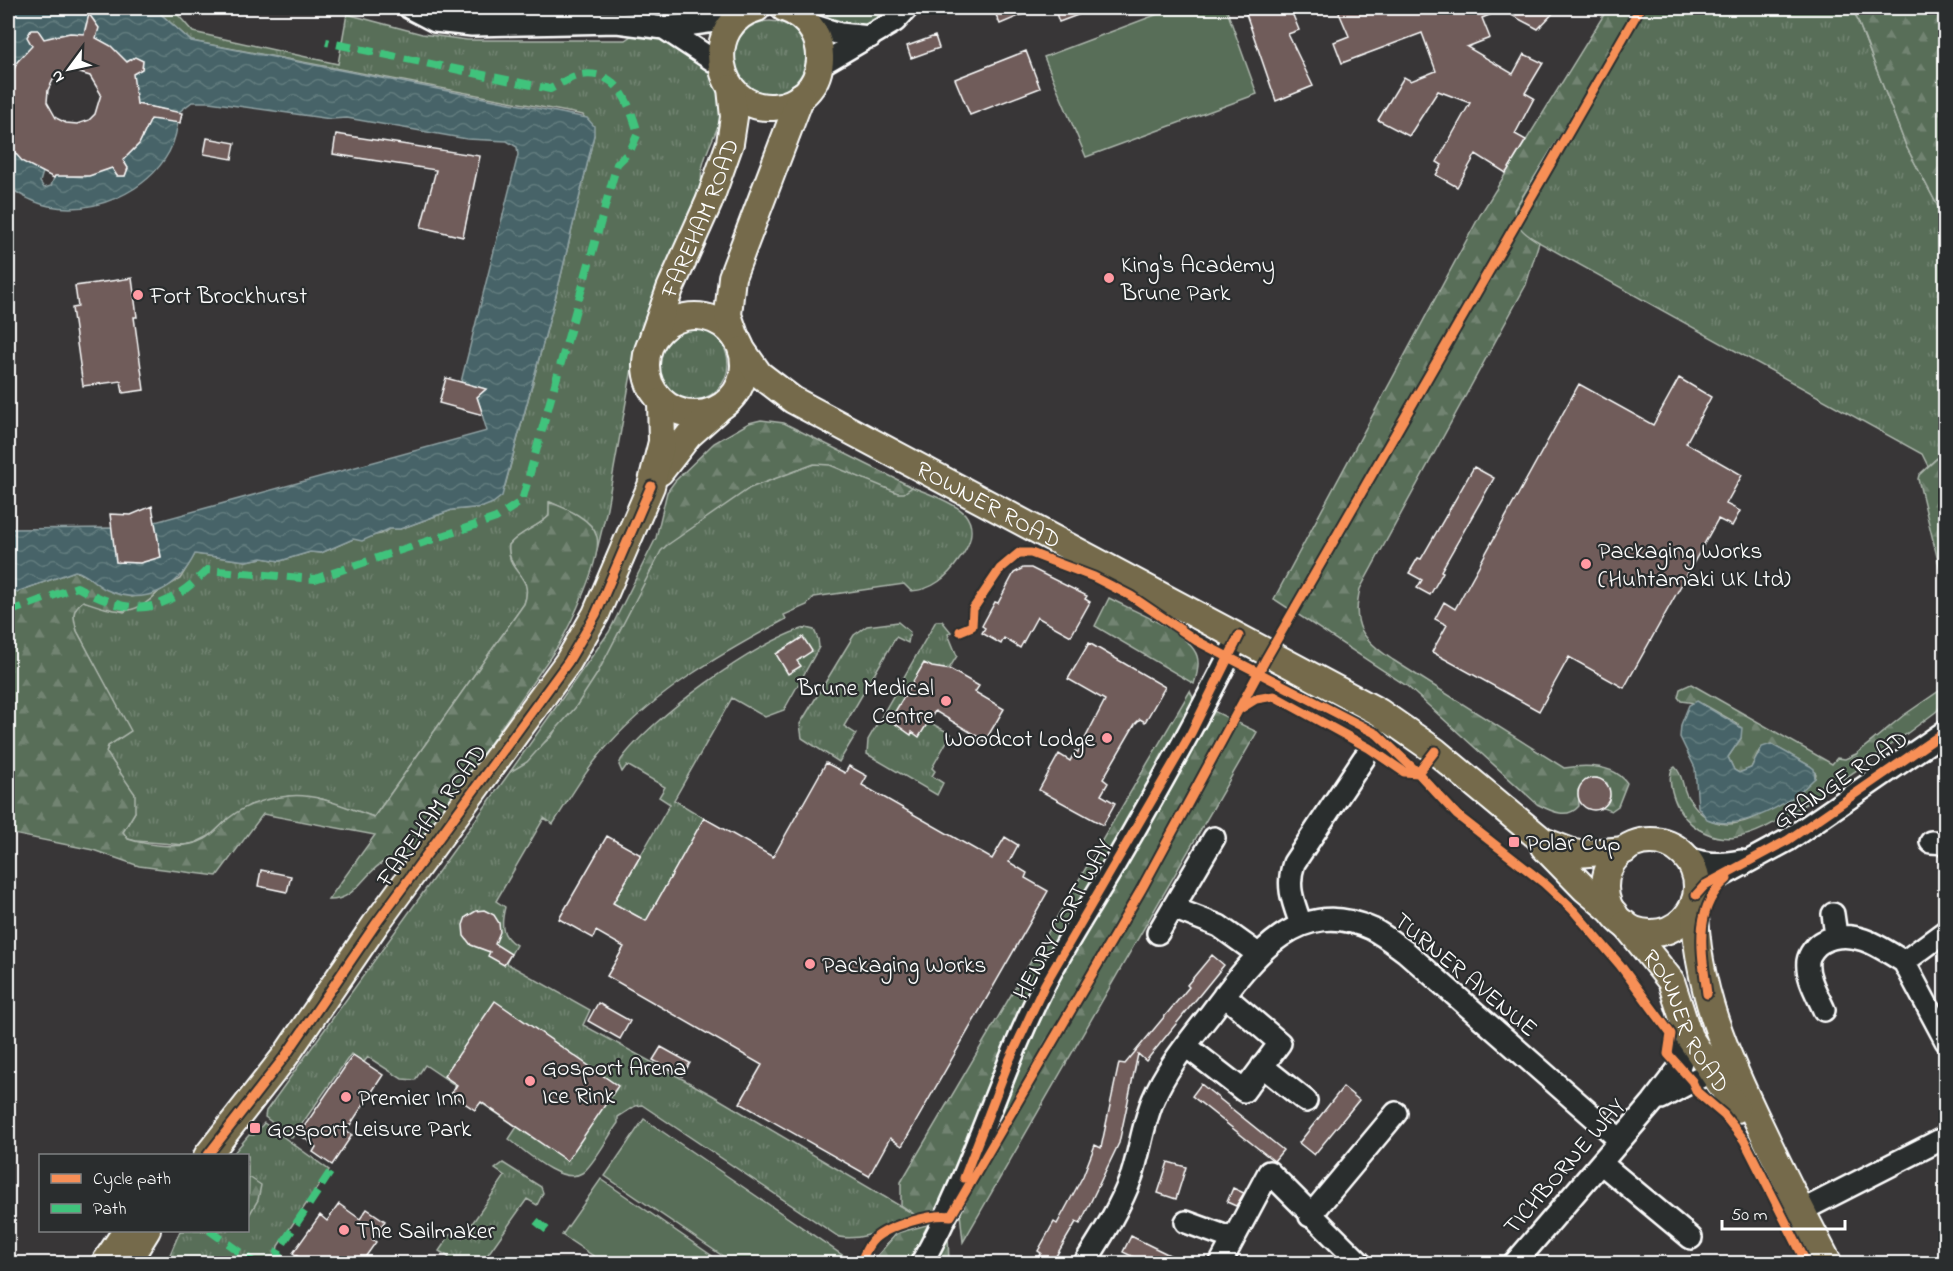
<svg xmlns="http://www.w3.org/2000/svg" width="1953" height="1271" viewBox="0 0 1953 1271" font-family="'Indie Flower',sans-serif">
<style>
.grass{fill:url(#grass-tufts);stroke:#acb6ac;stroke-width:1.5}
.forest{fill:url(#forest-firs);stroke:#acb6ac;stroke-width:1.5}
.pitch{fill:#596e59;stroke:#acb6ac;stroke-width:1.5}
.water{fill:url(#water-waves);stroke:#90a2a4;stroke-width:1.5}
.building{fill:#6f5c5a;stroke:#fff;stroke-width:1.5;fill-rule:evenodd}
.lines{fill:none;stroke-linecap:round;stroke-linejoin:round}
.minor-casing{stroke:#fff;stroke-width:26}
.major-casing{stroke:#fff;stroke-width:30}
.minor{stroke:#2a2d2e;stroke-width:21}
.major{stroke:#746b4b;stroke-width:26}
.quiet{stroke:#40c37c;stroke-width:8;stroke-dasharray:15 8;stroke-linecap:butt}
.cycleway-casing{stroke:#2a2d2e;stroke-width:13}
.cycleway{stroke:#f78f57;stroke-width:9}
.poi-dot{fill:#ff9aa2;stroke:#2a2d2e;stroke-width:2}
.labels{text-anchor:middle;stroke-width:4.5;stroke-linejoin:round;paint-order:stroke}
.street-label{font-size:24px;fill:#fff;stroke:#2a2d2e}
.poi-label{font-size:24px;fill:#fff;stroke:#2a2d2e;text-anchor:start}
</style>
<defs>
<pattern id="grass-tufts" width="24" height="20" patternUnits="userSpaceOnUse" patternTransform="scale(1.5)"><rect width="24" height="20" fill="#596e59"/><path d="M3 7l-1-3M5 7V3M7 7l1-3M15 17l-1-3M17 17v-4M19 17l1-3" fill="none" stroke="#728472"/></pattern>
<pattern id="forest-firs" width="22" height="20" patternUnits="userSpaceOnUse" patternTransform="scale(1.5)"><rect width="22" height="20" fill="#596e59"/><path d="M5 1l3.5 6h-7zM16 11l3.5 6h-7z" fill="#728472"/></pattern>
<pattern id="water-waves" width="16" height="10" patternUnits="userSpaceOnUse" patternTransform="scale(1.5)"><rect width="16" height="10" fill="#466467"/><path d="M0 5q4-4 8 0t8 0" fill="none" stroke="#627b7e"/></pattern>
</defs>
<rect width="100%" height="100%" fill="#383637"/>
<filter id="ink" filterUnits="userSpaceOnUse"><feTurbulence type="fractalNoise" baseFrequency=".0167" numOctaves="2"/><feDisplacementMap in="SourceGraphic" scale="12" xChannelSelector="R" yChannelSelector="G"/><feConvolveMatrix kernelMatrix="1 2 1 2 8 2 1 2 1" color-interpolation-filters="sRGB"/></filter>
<g filter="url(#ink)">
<path class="grass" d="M154 8H172L193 32 338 64 347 14 422 34 467 40H625L637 32C669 39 729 70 722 112 719 130 707 147 703 165 700 173 702 184 702 193L635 352 606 513 595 558 597 544 574 513 550 502 549 516C537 528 520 531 509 545 509 551 509 559 512 564 522 580 532 584 524 604L374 817 322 799 289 796 250 805 228 819 211 835 195 843 185 845 136 841 128 839 123 832 135 812 121 774 106 752 108 746 130 731 77 631C73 617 71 610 83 601L124 612 150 600 159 591 180 579 195 554 246 561 262 558 280 561 310 552 321 553 353 539 381 534 389 529H400L452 510 483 507 505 486 560 280 594 135 583 115 578 114 191 41Z
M819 8H897C868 29 847 38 819 8Z
M1639 8H1853L1906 146 1945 220V451L1928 466 1922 454 1524 234 1516 225 1514 210Z
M734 57a36 36 0 1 1 72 0a36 36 0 1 1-72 0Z
M656 364a36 36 0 1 1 72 0a36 36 0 1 1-72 0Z
M820 458C849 467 948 494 965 514 977 529 969 547 959 560 947 577 933 590 911 591L904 584 814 597 807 605 784 615 786 619C721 654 659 689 609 744 587 768 571 796 553 824L544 818 496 901 505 907C501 923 500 936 516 945L506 963 590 1010 583 1025 712 1095 917 1216C889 1224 869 1242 839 1237L642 1105 635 1106 618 1117V1123C609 1135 593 1166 582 1173 562 1186 525 1151 509 1139L517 1127 425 1065 415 1080 402 1079 368 1057 364 1062 351 1054 292 1138 265 1117 266 1111 510 772 552 736 661 543 762 477Z
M936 621H942L951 632 948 634 957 656 942 680 927 721 951 734 932 768 935 771 932 776 943 783 937 795 867 754 868 740Z
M898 622 910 632 908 643 896 637 844 726 856 734 839 762 802 738 800 724 854 635 867 626Z
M806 628 814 630 818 639 819 647 784 710 765 717 732 698 674 800 704 818 646 921 626 910 610 909 670 804 659 797 665 787 627 765 622 772 619 765 621 760C650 719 757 640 806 628Z
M264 1123 329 1170 278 1246 276 1257 278 1263 166 1264 180 1231 248 1230V1156L232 1155 249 1135H254Z
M503 1163 541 1187 543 1193 537 1205 527 1199 486 1257 495 1263H445L449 1257 439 1251 452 1232 462 1238 505 1176 495 1169Z"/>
<path class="forest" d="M1608 8H1639L1514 210C1517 228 1523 233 1539 242L1526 285 1360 589C1351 626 1363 640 1393 660L1564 768C1584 765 1614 764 1627 783L1618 806 1611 811 1603 808 1610 797 1607 783 1597 778 1588 779 1578 790 1579 806C1567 820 1551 811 1537 804L1407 686 1274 599 1480 215Z
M1853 8H1945V220L1906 146Z
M761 420 784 423 912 487 904 493H898L830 465 814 464 750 488 666 546 661 551 597 674 575 708 527 762 510 772 609 632 656 538 667 492 675 481 714 443 749 423Z
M1945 451V589L1918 479 1919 475Z
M549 502C565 508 592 518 597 537 602 559 570 626 558 646L427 834 401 866 390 860 385 861C364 872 356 901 328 900L375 835 263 814 217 876 139 866 93 850 8 833V595L75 571 132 597 159 591C134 619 115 612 83 601 71 610 73 617 77 631L131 731 108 746 106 752 135 794V812L123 832 128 839C149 846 185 850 205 839 214 834 221 825 229 818 246 804 268 798 289 796 318 793 347 808 374 817L524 604C535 574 506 572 509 545 520 531 537 528 549 516Z
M1109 598C1131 610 1189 632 1197 656 1200 665 1197 675 1194 684L1095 626Z
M1691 684 1832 764 1837 758 1845 759 1856 754 1904 715 1945 687V705C1897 741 1850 777 1799 808 1780 819 1759 834 1737 837 1715 841 1693 830 1681 812 1674 802 1667 781 1672 769L1675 767C1685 776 1681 791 1690 800 1694 805 1698 811 1702 814 1735 845 1789 796 1815 778L1816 774 1810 766 1771 744 1759 751 1751 768 1739 773 1734 770 1728 757 1741 738 1738 724 1703 704 1681 701 1678 697 1680 689Z
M1190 691 1195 702 1257 732 963 1242 959 1203C943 1204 933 1214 917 1216L901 1205V1182Z
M249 1177 261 1185 258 1200 248 1217Z
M934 1223 948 1235 949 1263 870 1264 897 1233Z"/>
<path class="pitch" d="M1174 8H1226L1257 94 1086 157 1044 57Z
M644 1119 845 1257 840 1263H733L605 1176Z
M601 1179 718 1260 716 1263H604L562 1235Z"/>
<path class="water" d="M8 8H154L191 41 587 118 594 126V135L560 280 502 496 493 503 483 507 452 510 400 529H389L362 541 353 539 321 553 310 552 280 561 262 558 246 561 195 554C178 589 144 607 107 590 95 585 88 573 75 571L8 595V529L112 528 116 562 140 563 161 557 155 522 487 431 477 397 486 389 461 382 518 155 517 147 507 141 467 139 347 118 331 119 209 102H192L179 112C178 126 176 139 169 152 147 192 94 215 49 206 34 203 21 195 8 187V145L23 161 43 172 40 182 44 188 51 186 55 175 84 177 112 167 117 176H125L128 168 123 160 139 144 151 119 160 120 165 115 162 109 136 104 132 74 142 69 143 61 135 58 126 62 111 46 96 38 94 21 86 24 84 34C50 29 22 48 10 79H8Z
M1697 701 1742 728 1741 738 1728 757 1734 770 1739 773 1751 768 1762 747 1771 744 1810 766 1814 769 1815 778C1791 803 1742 833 1707 819L1698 807 1695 768 1680 737 1681 725 1689 705Z"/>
<path class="building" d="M993 8H1038L1000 24Z
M1054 8H1094V9L1059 22Z
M1244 8H1290L1299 30 1288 34 1313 86 1276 101Z
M1337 8H1558L1538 29 1502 10 1482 18 1490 38 1467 47 1513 74 1524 54 1543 63 1525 93 1534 98 1515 134 1526 140 1506 173 1476 154 1457 187 1436 175 1442 165 1437 162 1470 103 1438 91 1409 136 1378 120 1404 77 1411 81 1436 71 1422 33 1342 63 1334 42 1349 36Z
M89 14 99 28 96 38 111 46 127 62 135 57 143 61 142 69 133 74 137 104 182 113 180 123 151 119 139 144 123 160 128 168 125 176H117L112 168 89 176H55L54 178 23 162 8 145V124L11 123 8 84 17 62 32 46 27 37 31 30H38L44 39 70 33 84 34ZM73 71 90 76 101 94 95 114 89 120 77 124 66 123 56 118 47 102 48 90 53 80 62 73Z
M935 36 939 48 911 58 907 46Z
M1026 51 1040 88 970 115 955 79Z
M336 134 480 156 463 237 421 227 436 170 333 154Z
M207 138 235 143 232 159 204 154Z
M132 278 137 317H134L144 390 123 393 121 381 83 386 72 308 78 307 75 286Z
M446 378 486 389 477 397 483 415 439 403Z
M1679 378 1711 397 1686 443 1742 475 1726 504 1740 511 1732 526 1718 519 1624 688 1569 657 1539 711 1432 652 1447 625 1435 619 1444 602 1455 609 1579 384 1653 425Z
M1474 467 1494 478 1441 571 1443 572 1430 595 1417 588 1422 580 1409 573 1418 558 1421 559Z
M152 506 161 557 140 563 116 562 110 514 131 515Z
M1023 568H1031L1087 596 1085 599 1090 602 1071 636 1037 617 1020 648 1004 638 1001 644 982 633 985 628 982 626 995 602 998 603 1014 573Z
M803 637 812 651 797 661 801 666 788 674 776 654Z
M1089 643 1165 687 1145 722 1140 719 1135 724 1103 779 1108 783 1101 795 1115 803 1103 825 1039 790 1059 754 1070 761 1075 751 1078 752 1105 700 1068 679Z
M924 663 932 667 951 670 979 686 975 692 1004 709 985 741 935 711 919 737 912 732 911 735 890 720Z
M826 763 845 773 849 766 867 776 862 785 992 859 1005 837 1018 845 1009 862 1027 873 1025 878 1048 891 902 1146 890 1138 869 1176 740 1103 762 1065 607 976 624 947 596 931 593 938 559 919 607 836 641 855 613 903 646 921 704 818 773 857Z
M1578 794a16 16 0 1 1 32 0a16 16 0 1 1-32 0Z
M261 870 291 876 287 892 258 886Z
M484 910 494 915 499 923 500 932 495 944 511 954 504 965 488 956 490 952 471 945 464 936 463 925 466 917 476 911Z
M1212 955 1224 965 1146 1061 1138 1054 1119 1143 1080 1224 1076 1222 1052 1263H1034L1041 1253 1038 1251 1054 1222 1057 1224 1083 1176 1095 1145 1101 1148 1119 1063 1125 1064 1189 987 1187 985Z
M495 1001 618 1086 567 1161 481 1102 475 1110 451 1094 457 1085 444 1076Z
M598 1003 630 1021 620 1039 588 1021Z
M661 1047 690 1063 682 1076 653 1060Z
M353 1055 383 1075 346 1131 352 1135 332 1165 313 1152 316 1147 299 1134Z
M1201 1084 1283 1150 1274 1161 1192 1096Z
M1343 1087 1359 1100 1314 1155 1299 1143Z
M1168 1162 1186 1167 1176 1199 1158 1193Z
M1233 1188 1244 1193 1236 1206 1227 1202Z
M339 1204 360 1219 367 1209 385 1221 372 1239 376 1242 361 1263H307L293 1253 320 1215 327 1221Z
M1131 1236 1149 1245 1186 1263H1146L1123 1252Z"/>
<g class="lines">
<defs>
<path id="minor" d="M410 8 435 21 472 25 617 22 664 28 736 18
M811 25 840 34 870 37
M664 28 720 65
M820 65 895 21 907 8
M1931 842 1946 843
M1680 852C1698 866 1719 865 1741 861
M1696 895 1705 885 1788 840 1946 731
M1173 908 1219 926 1258 954
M1833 914 1836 935
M1301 924C1293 902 1286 886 1294 863L1364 758
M1946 931 1904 962 1946 1041
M1158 933 1214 838
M1824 1010C1818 996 1806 977 1808 961 1809 954 1816 945 1822 942 1851 927 1878 945 1904 962
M1186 1046 1244 1091 1280 1043 1224 995
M1262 1066 1306 1101
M1661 1098 1711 1071
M1602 1164 1691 1238
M1801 1211 1946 1137
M1310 1216 1396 1113
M1186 1222 1233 1239
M921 1264C972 1175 998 1076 1044 985 1064 945 1090 906 1113 867 1157 791 1200 715 1239 636
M1084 1264C1102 1236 1121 1206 1132 1175 1140 1150 1143 1124 1153 1100 1166 1068 1190 1040 1211 1013 1251 960 1297 894 1372 929 1384 935 1395 944 1406 952L1620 1140
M1220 1264 1269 1172 1361 1264
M1514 1264 1653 1102 1679 1068 1689 1037"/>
<g id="major">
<path d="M757 8C701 23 714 110 773 107 830 103 837 26 784 8"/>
<circle cx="695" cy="365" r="49"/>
<path id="s1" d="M653 337 670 289 709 202 730 143 734 117 731 88"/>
<path d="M736 338 728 315 732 277 801 96"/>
<path id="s2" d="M742 350 759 374 793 400 1379 712 1435 751 1543 841 1577 854 1625 850"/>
<path d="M660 472 689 435 716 411"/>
<circle cx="1651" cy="887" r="46"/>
<path d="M1544 847 1585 889 1614 913"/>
<path d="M1695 901C1694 985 1727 1058 1763 1132 1784 1177 1806 1220 1829 1264"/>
<path id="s3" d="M1625 924 1671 981 1689 1037 1737 1109"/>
<path d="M207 1156 286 1055 375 925 568 662 596 614 651 486 662 442 661 402"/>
<path d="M104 1264 127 1230"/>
<path d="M126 1264 147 1230"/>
</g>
</defs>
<use href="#minor" class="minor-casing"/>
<use href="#major" class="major-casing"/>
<use href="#minor" class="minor"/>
<use href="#major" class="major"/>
<path class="quiet" d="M8 612 77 587C134 617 160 616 207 570L315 579 496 518 522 501 617 164 630 151 638 133C629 104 619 69 580 75 571 76 559 85 550 89L326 42
M536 1221 547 1230
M209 1230 256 1264
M281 1264 278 1252 282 1245 333 1168"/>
<defs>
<path id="cycleway" d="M960 631 972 626 973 609 1000 569 1019 553H1031L1094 577 1131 596 1197 641 1377 734 1418 773 1435 751
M1240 709 1256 699 1274 696 1369 748 1404 772 1418 773 1457 815 1544 883 1573 910 1620 965 1671 1034 1668 1054 1692 1081 1697 1092 1724 1115 1744 1140 1807 1264
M1696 895 1705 885 1788 840 1946 731
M1707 994C1702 953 1692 908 1727 879
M207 1156 286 1055 375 925 568 662 596 614 651 486
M964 1178 1009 1061 1045 984 1191 733 1239 636
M860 1264C864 1255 867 1245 874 1239 888 1226 932 1213 951 1216L1141 890 1267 657 1640 8"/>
</defs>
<use href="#cycleway" class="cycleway-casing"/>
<use href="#cycleway" class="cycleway"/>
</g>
</g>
<g class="poi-dot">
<circle cx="1109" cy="278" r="6"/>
<circle cx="138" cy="295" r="6"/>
<circle cx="1586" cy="564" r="6"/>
<circle cx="946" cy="701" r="6"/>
<circle cx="1107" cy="738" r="6"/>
<rect x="1508" y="836" width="12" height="12" rx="3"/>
<circle cx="810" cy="964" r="6"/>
<circle cx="530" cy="1081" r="6"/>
<circle cx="346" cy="1097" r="6"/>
<rect x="249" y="1122" width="12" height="12" rx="3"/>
<circle cx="344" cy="1230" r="6"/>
</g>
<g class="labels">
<g class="street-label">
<text dy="8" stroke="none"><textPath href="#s1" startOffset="128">FAREHAM ROAD</textPath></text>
<text dy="8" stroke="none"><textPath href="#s2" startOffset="294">ROWNER ROAD</textPath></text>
<text transform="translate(1840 779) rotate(-34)" y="8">GRANGE ROAD</text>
<text transform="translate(431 815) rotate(-54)" y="8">FAREHAM ROAD</text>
<text transform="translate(1062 919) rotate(-61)" y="8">HENRY CORT WAY</text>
<text transform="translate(1466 974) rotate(40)" y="8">TURNER AVENUE</text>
<text dy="8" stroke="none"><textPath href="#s3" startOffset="116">ROWNER ROAD</textPath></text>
<text transform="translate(1564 1166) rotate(-49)" y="8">TICHBORNE WAY</text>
</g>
<g class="poi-label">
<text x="1121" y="272">King's Academy<tspan x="1121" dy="28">Brune Park</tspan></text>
<text x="150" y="303">Fort Brockhurst</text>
<text x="1598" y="558">Packaging Works<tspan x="1598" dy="28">(Huhtamaki UK Ltd)</tspan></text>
<text x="934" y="695" text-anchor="end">Brune Medical<tspan x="934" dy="28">Centre</tspan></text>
<text x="1095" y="746" text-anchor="end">Woodcot Lodge</text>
<text x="1526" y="850">Polar Cup</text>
<text x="822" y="972">Packaging Works</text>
<text x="542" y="1075">Gosport Arena<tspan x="542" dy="28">Ice Rink</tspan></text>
<text x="358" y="1105">Premier Inn</text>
<text x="267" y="1136">Gosport Leisure Park</text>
<text x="356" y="1238">The Sailmaker</text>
</g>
</g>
<rect width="1953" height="1271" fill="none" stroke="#2a2d2e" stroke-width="30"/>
<rect x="15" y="15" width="1923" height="1241" fill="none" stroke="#fff" stroke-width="2" filter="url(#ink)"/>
<rect x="39" y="1154" width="210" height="78" fill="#2a2d2e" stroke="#7f8182" stroke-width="1.5"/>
<rect x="51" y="1174" width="30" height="9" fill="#f78f57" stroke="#7f8182" stroke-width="1.5"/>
<text x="93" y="1184" font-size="18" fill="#ffffff">Cycle path</text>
<rect x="51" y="1204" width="30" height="9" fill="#40c37c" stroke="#7f8182" stroke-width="1.5"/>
<text x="93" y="1214" font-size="18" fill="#ffffff">Path</text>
<g transform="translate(69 69) rotate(237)" stroke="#2a2d2e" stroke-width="4.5" paint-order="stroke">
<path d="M0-4.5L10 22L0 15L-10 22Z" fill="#ffffff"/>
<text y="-9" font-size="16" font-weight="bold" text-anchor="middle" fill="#ffffff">N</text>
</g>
<path d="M1722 1220v9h123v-9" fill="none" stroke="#ffffff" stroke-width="3"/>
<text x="1731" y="1220" font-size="18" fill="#ffffff" stroke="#2a2d2e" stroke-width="4.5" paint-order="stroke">50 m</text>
</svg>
